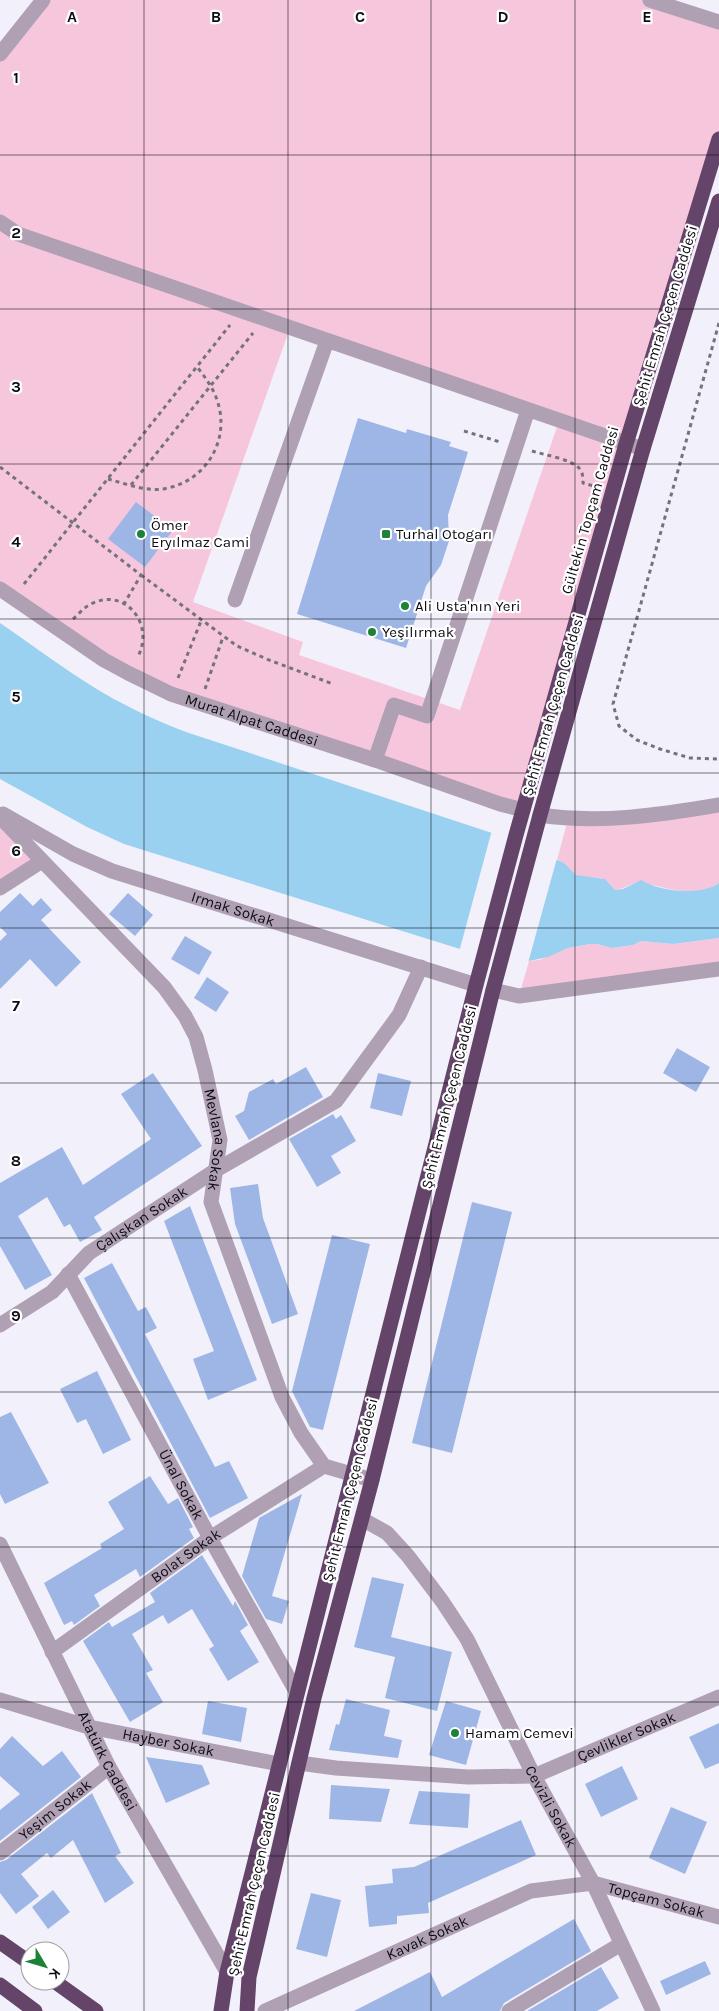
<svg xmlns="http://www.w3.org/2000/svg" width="719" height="2011" viewBox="0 0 719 2011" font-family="Karla,sans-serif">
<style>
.green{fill:#f6c7dc;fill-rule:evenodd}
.water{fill:#9ad0f0}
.pier{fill:#f2f1fb}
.building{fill:#9eb6e5}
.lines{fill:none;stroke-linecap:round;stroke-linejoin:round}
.path{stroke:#74737c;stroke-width:3;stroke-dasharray:4 4;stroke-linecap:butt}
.minor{stroke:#b0a0b3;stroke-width:15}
.highway{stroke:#644469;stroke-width:15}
.grid{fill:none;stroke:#0d0c14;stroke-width:1;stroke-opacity:0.55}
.poi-dot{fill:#1c8237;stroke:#fff;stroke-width:2}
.labels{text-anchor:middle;stroke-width:4.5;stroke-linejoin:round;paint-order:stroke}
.street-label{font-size:15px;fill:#0d0c14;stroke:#fff}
.poi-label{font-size:15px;fill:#0d0c14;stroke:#fff;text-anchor:start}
.grid-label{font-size:16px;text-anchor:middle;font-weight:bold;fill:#0d0c14;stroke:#fff;stroke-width:4.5;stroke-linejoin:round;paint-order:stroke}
</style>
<rect width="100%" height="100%" fill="#f2f1fb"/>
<path class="green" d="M43 0H650L719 22V139L523 810 171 694 0 589V54ZM290 328 559 421 460 710 299 655 303 642 193 602Z
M719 805V883C700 897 674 890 652 885 647 884 641 882 637 883 628 884 623 890 615 890 610 886 609 881 603 879 596 876 583 880 576 875 569 869 565 864 557 860L568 819Z
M0 817 42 861 0 888Z
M719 938V969L519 996 529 961 539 960 568 948 590 944H597L612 948 633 945 641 941 673 944Z"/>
<path class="water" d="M0 623C37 648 73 676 112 698 136 711 162 723 189 733L492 833 564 863 576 875 605 879 615 890 623 889 641 880C660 892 701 896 719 883V938L673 944 641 941 633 945 612 948 597 944H590L568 948 548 957 529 961 460 949 124 844 87 827 0 779Z"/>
<path class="pier" d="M492 830 557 858 528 963 459 952Z"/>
<path class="building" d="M358 418 406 433 407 429 451 442 449 446 468 452 448 515 449 541 441 565 426 586 406 648 297 614Z
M136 502 173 530 145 567 108 539Z
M20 893 33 906 41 898 52 910 41 920 81 962 56 987 30 959 0 989V941L7 934 0 927V912Z
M128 893 153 915 135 936 109 914Z
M185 936 212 952 199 975 171 959Z
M207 977 229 992 216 1012 194 998Z
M677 1048 710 1067 696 1092 663 1073Z
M306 1067 323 1097 249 1140 235 1116 244 1111 249 1092 273 1079 276 1084Z
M153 1073 202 1146 94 1217 102 1230 80 1242 70 1224 64 1227 47 1197 18 1216 52 1275 25 1290 0 1246V1183L62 1147 83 1185 151 1139 121 1094Z
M378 1073 411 1081 402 1116 370 1108Z
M333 1114 336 1119 341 1115 356 1141 331 1156 341 1173 317 1187 289 1139Z
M258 1184 263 1218 298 1314 272 1324 235 1224 230 1188Z
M472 1202 512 1212 452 1453 412 1443Z
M190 1206 257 1380 208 1400 193 1359 214 1351 164 1221Z
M332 1235 370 1244 323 1430 310 1427 292 1391Z
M112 1263 138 1311 146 1307 157 1328 145 1334 215 1467 229 1461 248 1498 210 1518 84 1278Z
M97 1371 131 1440 103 1454 86 1419 77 1423 60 1389Z
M11 1412 49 1483 5 1504 0 1494V1417Z
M150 1476 168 1504 178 1498 193 1527 189 1529 194 1538 140 1577 136 1569 94 1595 100 1606 74 1625 72 1621 64 1625 44 1583 102 1548 100 1544 124 1529 108 1502Z
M302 1494 272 1596 289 1601 282 1624 266 1619 242 1576 259 1518Z
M202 1555 233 1606 235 1601 248 1625 240 1631 259 1662 228 1681 209 1649 214 1646 192 1609 168 1624 163 1615 132 1634 153 1670 146 1673 163 1702 130 1722 83 1641 109 1622 112 1627 155 1602 150 1593Z
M372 1577 404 1584 391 1637 452 1652 437 1711 385 1698 395 1657 354 1647Z
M346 1699 390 1710 384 1736 402 1740 398 1758 329 1750 336 1724 339 1725Z
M208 1701 247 1708 241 1742 202 1734Z
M446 1701 481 1711 466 1765 429 1755Z
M719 1723V1763L705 1769 689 1737Z
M12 1736 43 1766 62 1751 81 1777 0 1841V1810L20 1794 0 1776V1749Z
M146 1757 202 1765 210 1784 166 1803Z
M622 1766 638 1799 601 1817 585 1784Z
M331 1785 390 1789 381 1822 329 1819Z
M419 1791 470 1794 468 1828 409 1824Z
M92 1793 121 1853 115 1856 134 1883 105 1903 73 1840 51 1858 47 1853 21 1874 39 1896 16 1914 0 1893V1862L6 1860Z
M671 1807 707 1822 685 1874 649 1858Z
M521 1820 536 1855 428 1903 429 1913 397 1916V1924L369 1927 365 1886 393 1883 392 1869 414 1867Z
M53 1890 70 1912 48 1929 32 1907Z
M311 1893 341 1900 327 1957 296 1949Z
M574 1919 591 1951 504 2003 500 2011H354L430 1972 442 1997Z
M705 1961 711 1974 666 1995 660 1981Z
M601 1967 619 1998 597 2011H527Z"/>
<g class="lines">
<path class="path" d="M719 323 613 704 619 726 637 740 660 749 690 758 719 759
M464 431 500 442
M532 451C544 455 571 459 579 468 583 472 583 478 583 483L597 487
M0 467 141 575 124 604
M108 479C127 484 149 493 168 488 205 480 228 443 219 407 216 392 206 378 197 367
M131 485 253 333
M141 575 237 646 269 660 333 684
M24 584 230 325
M73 619C79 614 84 607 91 604 126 586 156 626 137 658
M178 678 201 621
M205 689 223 637"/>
<g class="minor">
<path d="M650 0 719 22"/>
<path d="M0 54 43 0"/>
<path d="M0 222 18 234 643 449"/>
<path id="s1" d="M0 589 104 660 128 673 171 694 375 760 500 804 523 810"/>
<path d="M235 600 327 341"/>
<path d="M375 760 394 705 427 716 528 410"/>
<path id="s2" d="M3 814 73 854 112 871 476 985"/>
<path d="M540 815C599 824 661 815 719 805"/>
<path id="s3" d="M0 817 164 987 185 1016 196 1037 205 1070 220 1140 211 1202 282 1397 301 1433 324 1466 372 1480"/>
<path d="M0 888 42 861"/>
<path d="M493 990 519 996 719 969"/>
<path id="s4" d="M68 1274 210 1538 297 1693"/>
<path id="s5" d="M0 1325 52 1292 89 1253 216 1170 336 1101 399 1015 421 967"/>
<path id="s6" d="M362 1519 387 1533 408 1556 442 1601 467 1639 534 1776 593 1883 653 2011"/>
<path id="s7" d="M0 1544 109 1767 227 1972"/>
<path id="s8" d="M52 1652 210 1538 324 1466"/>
<path id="s9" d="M0 1700 89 1727 279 1764"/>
<path id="s10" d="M299 1763 336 1768 468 1777 534 1776 719 1697"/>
<path id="s11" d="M0 1853 109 1767"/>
<path id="s12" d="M265 2011 531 1891 593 1883 719 1917"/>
<path d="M509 2011 621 1944"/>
</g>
<path class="highway" d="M0 1942 30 1963
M54 1981 96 2011
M0 1985 35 2011
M221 2011 227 1972 476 985 516 835 626 444 719 139
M247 2011 249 1977 314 1698 372 1480 493 990 540 815 643 449 719 201"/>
</g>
<path class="grid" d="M144 0V2011M288 0V2011M431 0V2011M575 0V2011M0 155H719M0 309H719M0 464H719M0 619H719M0 773H719M0 928H719M0 1083H719M0 1238H719M0 1392H719M0 1547H719M0 1702H719M0 1856H719"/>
<g class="poi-dot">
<circle cx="141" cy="534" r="5"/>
<rect x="381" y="529" width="10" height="10" rx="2.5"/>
<circle cx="405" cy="606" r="5"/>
<circle cx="372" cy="632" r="5"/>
<circle cx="455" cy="1733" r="5"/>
</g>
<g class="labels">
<g class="street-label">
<text transform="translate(665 316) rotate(-73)" y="5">Şehit Emrah Çeçen Caddesi</text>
<text transform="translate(590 510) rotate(-74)" y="5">Gültekin Topçam Caddesi</text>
<text transform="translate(553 705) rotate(-74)" y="5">Şehit Emrah Çeçen Caddesi</text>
<text dy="5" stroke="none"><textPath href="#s1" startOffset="286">Murat Alpat Caddesi</textPath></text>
<text dy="5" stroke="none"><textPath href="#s2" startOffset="250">Irmak Sokak</textPath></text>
<text transform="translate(449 1097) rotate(-76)" y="5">Şehit Emrah Çeçen Caddesi</text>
<text dy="5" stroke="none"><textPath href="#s3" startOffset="401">Mevlana Sokak</textPath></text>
<text dy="5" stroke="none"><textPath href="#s5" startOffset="178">Çalışkan Sokak</textPath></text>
<text dy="5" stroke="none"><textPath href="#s4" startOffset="239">Ünal Sokak</textPath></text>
<text transform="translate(350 1490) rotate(-76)" y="5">Şehit Emrah Çeçen Caddesi</text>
<text dy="5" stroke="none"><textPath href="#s8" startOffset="165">Bolat Sokak</textPath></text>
<text dy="5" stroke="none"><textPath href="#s10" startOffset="336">Çevlikler Sokak</textPath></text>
<text dy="5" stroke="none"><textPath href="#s9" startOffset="174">Hayber Sokak</textPath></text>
<text dy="5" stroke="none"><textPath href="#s7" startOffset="242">Atatürk Caddesi</textPath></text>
<text dy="5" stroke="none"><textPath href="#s6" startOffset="349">Cevizli Sokak</textPath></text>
<text dy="5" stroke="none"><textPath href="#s11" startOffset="70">Yeşim Sokak</textPath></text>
<text transform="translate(254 1884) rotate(-77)" y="5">Şehit Emrah Çeçen Caddesi</text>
<text dy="5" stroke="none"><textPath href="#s12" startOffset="420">Topçam Sokak</textPath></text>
<text dy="5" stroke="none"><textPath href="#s12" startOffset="178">Kavak Sokak</textPath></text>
</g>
<g class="poi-label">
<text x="151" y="530">Ömer<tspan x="151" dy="17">Eryılmaz Cami</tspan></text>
<text x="396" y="539">Turhal Otogarı</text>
<text x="415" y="611">Ali Usta'nın Yeri</text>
<text x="382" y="637">Yeşilırmak</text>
<text x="465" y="1738">Hamam Cemevi</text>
</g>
</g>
<g class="grid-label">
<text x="72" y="22">A</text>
<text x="216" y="22">B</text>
<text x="360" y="22">C</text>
<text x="503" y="22">D</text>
<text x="647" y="22">E</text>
<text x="16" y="83">1</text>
<text x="16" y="238">2</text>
<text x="16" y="392">3</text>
<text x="16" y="547">4</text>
<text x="16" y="702">5</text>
<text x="16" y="856">6</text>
<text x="16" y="1011">7</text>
<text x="16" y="1166">8</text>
<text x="16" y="1321">9</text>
</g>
<g transform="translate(45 1966) rotate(128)"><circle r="24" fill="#ffffff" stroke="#9e9ea1"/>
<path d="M0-4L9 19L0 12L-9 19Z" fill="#1c8237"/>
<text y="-8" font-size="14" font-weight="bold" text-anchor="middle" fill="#0d0c14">K</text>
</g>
</svg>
